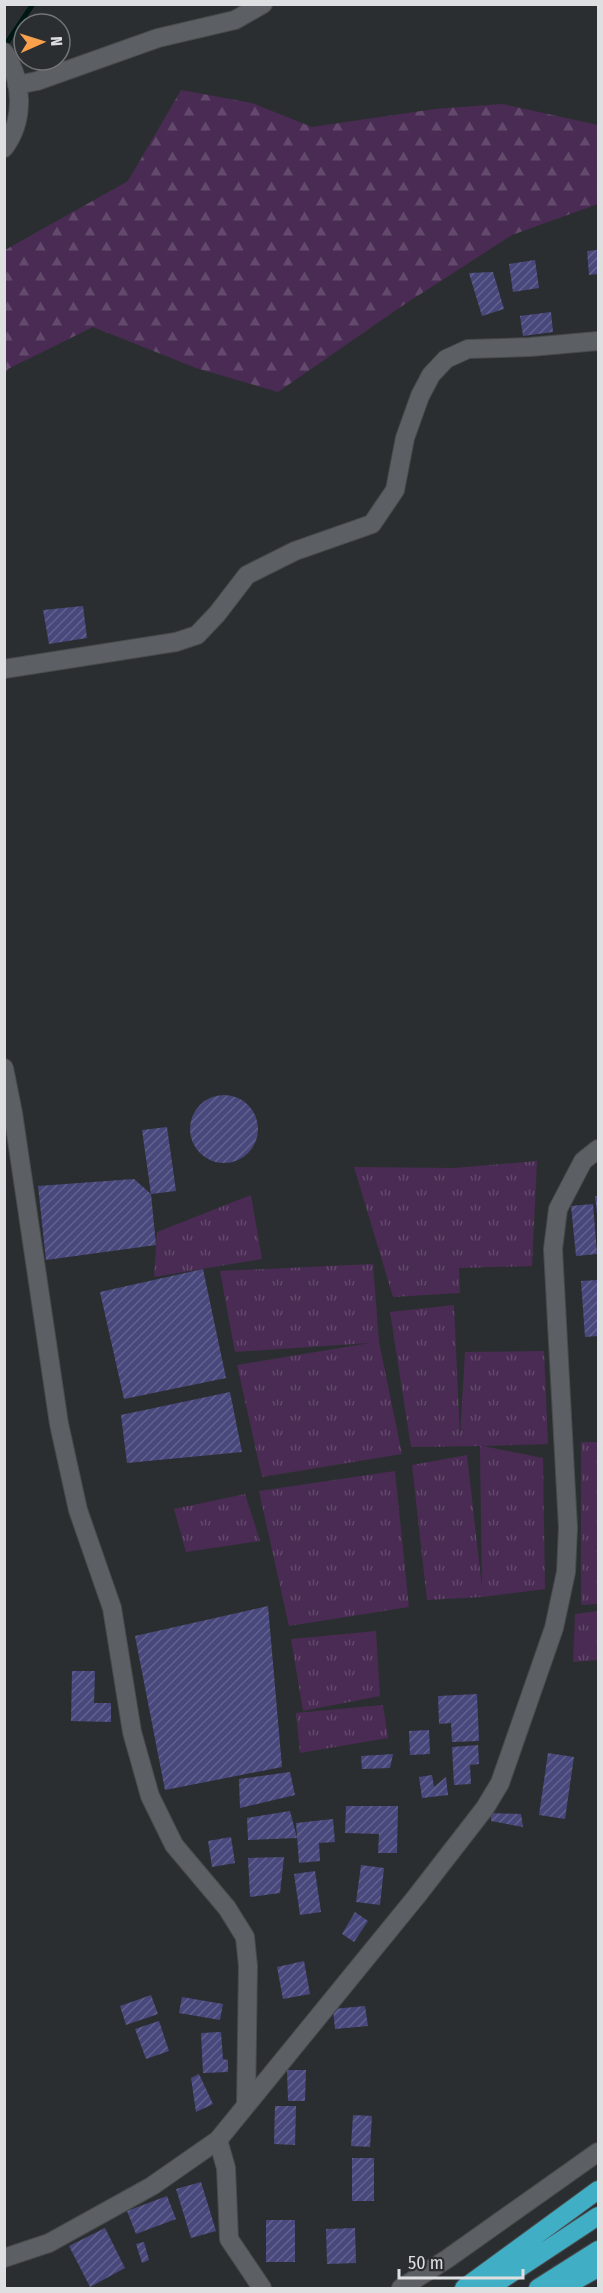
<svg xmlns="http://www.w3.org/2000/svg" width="603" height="2293" viewBox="0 0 603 2293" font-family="'Fira Sans Condensed',sans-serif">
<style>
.grass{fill:url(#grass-tufts)}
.forest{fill:url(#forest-firs)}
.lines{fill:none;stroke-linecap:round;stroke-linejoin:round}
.stream{stroke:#001814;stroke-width:5}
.building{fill:url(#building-hatch)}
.minor-casing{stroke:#484a4c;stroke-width:20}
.highway-casing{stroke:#484a4c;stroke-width:20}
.minor{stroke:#5c5f63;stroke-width:18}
.highway{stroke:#40aec4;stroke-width:18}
</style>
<defs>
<pattern id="grass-tufts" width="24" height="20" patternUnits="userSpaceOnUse" patternTransform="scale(1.5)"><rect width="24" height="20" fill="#492b53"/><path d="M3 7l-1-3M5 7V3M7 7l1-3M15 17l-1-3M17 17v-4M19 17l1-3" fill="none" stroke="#63496b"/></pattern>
<pattern id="forest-firs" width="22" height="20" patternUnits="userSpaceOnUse" patternTransform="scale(1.5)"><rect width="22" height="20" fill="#492b53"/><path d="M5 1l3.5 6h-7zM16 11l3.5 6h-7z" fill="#63496b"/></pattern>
<pattern id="building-hatch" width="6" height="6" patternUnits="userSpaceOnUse" patternTransform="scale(1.5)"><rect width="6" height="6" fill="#49487c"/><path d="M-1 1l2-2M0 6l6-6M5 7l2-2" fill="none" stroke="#63628e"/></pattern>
</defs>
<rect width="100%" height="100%" fill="#2b2e30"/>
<path class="grass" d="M537 1161 532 1266 459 1268 460 1293 393 1297 354 1167 454 1168Z
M251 1195 262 1259 154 1277 157 1232Z
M373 1264 379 1342 402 1454 262 1477 237 1365 370 1343 235 1352 220 1271Z
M454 1305 460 1437 465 1352 544 1351 548 1444 483 1446 543 1458 545 1589 482 1597 427 1600 412 1465 467 1455 482 1588 480 1446 411 1447 390 1312Z
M581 1442H598V1604L581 1605Z
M395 1471 409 1607 289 1626 259 1491Z
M245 1494 260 1541 186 1552 174 1509Z
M598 1611V1660L573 1662 575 1614Z
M376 1631 380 1696 303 1711 291 1639Z
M383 1705 388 1738 300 1753 296 1713Z"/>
<path class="forest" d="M181 90 252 103 312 127 435 109 502 104 598 125V204L512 235 402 306 278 392 196 368 93 327 8 369 5 375V250L128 181Z"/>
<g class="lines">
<path class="stream" d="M4 47 33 4"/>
</g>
<path class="building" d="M598 250V274L589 275 587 251Z
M535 260 539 288 513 292 509 264Z
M493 272 504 309 482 316 469 273Z
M551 312 553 332 523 336 520 316Z
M83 606 87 638 49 644 43 610Z
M190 1129a34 34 0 1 1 68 0a34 34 0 1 1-68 0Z
M167 1127 176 1191 151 1194 156 1245 46 1260 38 1186 134 1179 151 1194 142 1130Z
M595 1196H598V1213L597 1214Z
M593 1204 597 1254 576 1256 571 1206Z
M203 1269 226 1378 124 1399 100 1292Z
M598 1280V1336L585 1337 581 1281Z
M230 1392 242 1452 127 1463 121 1415Z
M268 1606 282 1767 165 1790 135 1636Z
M72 1671H95L94 1703H111V1722L71 1721Z
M477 1694 479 1741 452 1742 451 1723 439 1724 438 1696Z
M429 1730 430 1754 410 1755 409 1731Z
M478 1745 479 1764 470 1765 471 1784 454 1785 452 1747Z
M548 1753 574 1757 565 1819 539 1815Z
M393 1754 390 1768 362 1769 361 1756Z
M290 1772 295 1795 240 1808 239 1779Z
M432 1775 434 1787 446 1777 448 1795 422 1798 419 1777Z
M346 1806H398L397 1853H378L379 1834 345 1833Z
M290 1811 297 1838 248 1840 247 1818Z
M491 1813 521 1814 523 1827 491 1821Z
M333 1819 335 1842 319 1843 320 1861 299 1863 296 1823Z
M231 1837 235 1863 212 1867 208 1841Z
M284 1857 280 1893 250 1897 248 1858Z
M361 1865 384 1868 380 1905 356 1902Z
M315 1871 321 1912 300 1915 294 1874Z
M355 1912 368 1921 354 1942 342 1934Z
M304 1961 310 1994 283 1999 277 1967Z
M151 1995 158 2014 126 2025 120 2006Z
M182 1997 223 2004 220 2020 179 2013Z
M365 2006 368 2026 335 2029 333 2009Z
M159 2021 169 2051 146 2059 135 2029Z
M221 2032 223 2059 228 2060V2072L203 2073 201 2033Z
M287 2070H306L305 2101H288Z
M199 2074 213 2104 196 2112 191 2078Z
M275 2106H296L295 2145 274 2144Z
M353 2115 372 2116 370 2147 351 2146Z
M352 2158H374V2201H352Z
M201 2182 216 2231 191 2238 176 2189Z
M167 2196 176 2219 136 2234 127 2211Z
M266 2220H295V2262H266Z
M105 2228 125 2268 90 2287 69 2246Z
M355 2228 356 2263 327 2264 326 2229Z
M144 2242 149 2260 142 2263 136 2244Z"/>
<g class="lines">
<defs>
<path id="minor" d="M4 52C23 81 25 120 4 148
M17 85 37 81 158 38 235 20 263 4
M4 669 176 642 197 635 217 614 247 575 295 551 372 524 395 490 405 438 420 396 431 375 446 359 468 349 530 347 598 341
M4 1068 13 1113 59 1424 78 1510 112 1608 132 1732 150 1796 174 1845 227 1908 245 1937 248 1966 246 2105
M218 2140 226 2168 229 2239 262 2288
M4 2258 49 2243 152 2186 218 2140 416 1897 485 1808 500 1783 554 1628 566 1572 568 1528 553 1249 558 1209 583 1161 598 1149
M401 2288 447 2259 598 2152"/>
<path id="highway" d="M464 2288 598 2190
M489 2288 598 2216
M538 2288 598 2250
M562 2288 598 2268"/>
</defs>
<use href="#minor" class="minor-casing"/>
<use href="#highway" class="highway-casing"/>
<use href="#minor" class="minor"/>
<use href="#highway" class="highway"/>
</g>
<rect width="603" height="2293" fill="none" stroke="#dedfe1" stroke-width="12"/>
<g transform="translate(42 42) rotate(87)"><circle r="28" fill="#2b2e30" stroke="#737577" stroke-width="1.5"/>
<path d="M0-4.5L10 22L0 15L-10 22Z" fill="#f9a04c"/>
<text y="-9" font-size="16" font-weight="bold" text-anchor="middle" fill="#dedfe1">N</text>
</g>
<path d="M399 2269v9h124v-9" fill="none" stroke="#dedfe1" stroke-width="3"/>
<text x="408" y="2269" font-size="18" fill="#dedfe1" stroke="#2b2e30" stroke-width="4.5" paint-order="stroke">50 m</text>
</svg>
